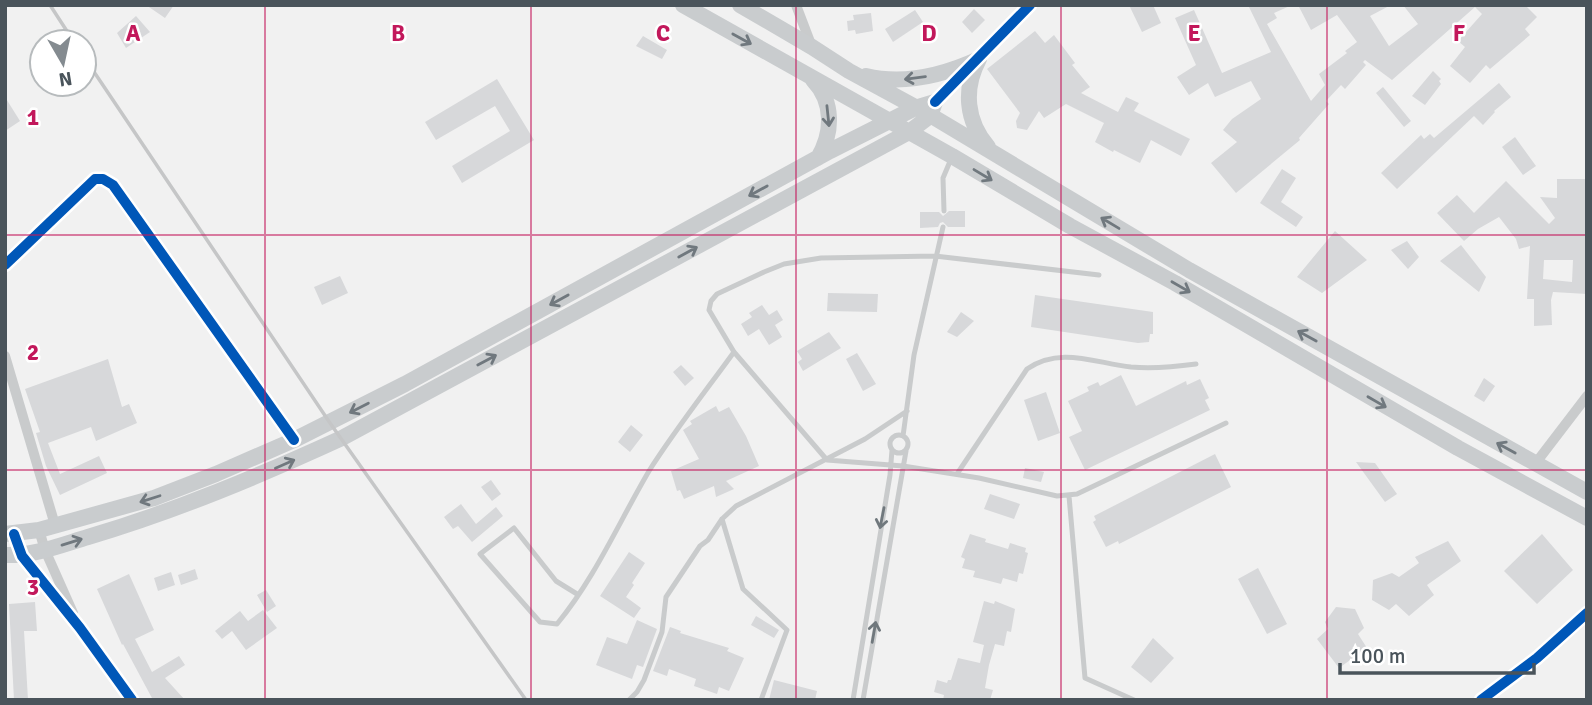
<svg xmlns="http://www.w3.org/2000/svg" width="1592" height="705" viewBox="0 0 1592 705" font-family="Signika,sans-serif">
<style>
.building{fill:#d7d8da;fill-rule:evenodd}
.lines{fill:none;stroke-linecap:round;stroke-linejoin:round}
.lane{stroke:#c9cbcc;stroke-width:5}
.street{stroke:#c9cbcc;stroke-width:10}
.secondary{stroke:#c9ccce;stroke-width:16}
.rail{stroke:#c5c6c7;stroke-width:3.5}
.cycleway-casing{stroke:#fff;stroke-width:15}
.cycleway{stroke:#0057b8;stroke-width:10}
.oneway{stroke:#70787e}
.oneway2{stroke:#70787d}
.grid{fill:none;stroke:#c2185b;stroke-width:2;stroke-opacity:0.55}
.grid-label{font-size:23px;text-anchor:middle;font-weight:bold;fill:#c2185b;stroke:#fff;stroke-width:5;stroke-linejoin:round;paint-order:stroke}
</style>
<rect width="100%" height="100%" fill="#f1f1f1"/>
<path class="building" d="M146 5H174L165 18Z
M1129 5H1153L1161 23 1142 32Z
M1248 5H1292L1274 13 1277 18 1267 24 1311 101 1325 85 1319 74 1347 53 1345 51 1357 42 1337 15 1311 30 1298 5H1391L1370 16 1389 46 1418 24 1403 5H1525L1537 17 1525 29 1530 35 1490 69 1486 65 1470 83 1450 66 1465 47 1458 41 1482 14 1475 7 1392 80 1365 60 1363 62 1366 65 1345 89 1341 85 1326 101 1329 104 1299 138 1300 140 1236 193 1211 163 1237 142 1223 130 1232 119 1261 99 1251 81 1215 97 1208 83 1189 95 1177 77 1196 65 1175 18 1194 10 1222 73 1271 52Z
M974 9 985 20 972 33 962 22Z
M915 10 923 22 893 42 885 29Z
M871 13 873 31 856 34 855 30 848 31 847 21 854 20 853 15Z
M136 16 150 32 126 48 117 33Z
M1035 31 1045 43 1054 35 1075 63 1072 65 1090 87 1081 93 1118 112 1126 97 1139 103 1134 111 1190 139 1181 156 1151 140 1140 163 1114 150 1113 152 1095 142 1104 123 1066 104 1044 118 1039 111 1027 130 1017 128 1016 121 1020 113 987 69Z
M643 36 667 50 662 59 636 46Z
M1433 71 1441 79 1439 81 1441 84 1425 105 1412 96Z
M497 79 534 140 462 183 452 166 510 131 495 106 436 140 425 122Z
M1499 83 1511 97 1494 111 1495 112 1483 125 1474 116 1397 189 1381 173 1421 135 1424 139 1430 134 1434 138Z
M1383 87 1411 121 1404 127 1376 93Z
M5 97 20 121 5 131Z
M1515 137 1536 166 1523 175 1502 147Z
M1282 169 1296 178 1281 202 1303 217 1296 227 1260 203Z
M1557 179H1587V294L1553 292 1551 300 1552 325 1534 326V299H1527L1530 246 1519 249 1516 239 1499 217 1478 229 1464 241 1437 213 1457 195 1474 213 1506 181 1549 224 1555 218 1540 197 1557 198ZM1544 260H1573L1572 282 1543 279Z
M949 211H965V227H948L943 222 940 223 938 227 920 228V212H939L943 216Z
M1335 231 1367 260 1322 293 1297 277Z
M1407 241 1419 257 1408 269 1391 250Z
M1461 245 1486 277 1479 292 1440 261Z
M340 276 348 293 322 305 314 287Z
M828 293 878 294 877 312 827 311Z
M1035 295 1153 312V334H1150L1149 342 1138 343 1031 327Z
M762 305 769 315 777 310 783 320 775 325 782 337 769 345 759 329 748 336 741 324 752 317 749 313Z
M961 312 974 321 957 337 947 332Z
M829 332 841 348 803 371 798 362 802 359 797 351Z
M857 353 876 384 863 391 846 359Z
M108 359 122 407 129 404 137 423 96 441 91 427 48 443 60 474 99 456 107 473 60 495 46 466 36 433 40 432 25 389Z
M681 365 694 378 685 386 673 372Z
M1121 375 1136 406 1186 381 1187 385 1200 379 1209 398 1205 400 1210 410 1085 470 1069 437 1082 431 1068 401 1089 391 1087 387 1098 382 1100 386Z
M1484 378 1495 386 1484 402 1474 396Z
M1046 392 1060 433 1038 441 1024 400Z
M716 406 719 412 729 407 746 436 759 466 726 481 734 489 716 497 714 486 684 499 680 490 677 491 671 471 699 459 683 430 692 424 690 421Z
M631 425 643 435 630 452 618 442Z
M1215 454 1231 487 1119 544 1118 541 1106 547 1093 522 1096 520 1094 516Z
M1356 462 1375 463 1397 494 1385 502Z
M1025 468 1044 472 1041 482 1023 478Z
M491 480 501 494 492 501 481 487Z
M990 494 1020 504 1014 519 984 509Z
M461 504 476 524 496 507 503 516 472 542 458 526 453 529 444 517Z
M970 534 986 539 985 542 1008 549 1010 543 1026 548 1025 552 1028 553 1023 574 1019 573 1017 582 1003 578 1001 584 982 579 973 577 975 571 962 568 965 559 961 557Z
M1542 534 1573 570 1537 604 1504 571Z
M1448 541 1461 561 1427 585 1434 595 1409 616 1396 604 1389 610 1372 600 1373 580 1392 573 1399 577 1419 563 1415 557Z
M629 552 645 563 632 583 634 585 626 597 641 608 634 618 600 596Z
M1258 568 1287 624 1267 634 1238 579Z
M195 569 198 579 181 585 178 575Z
M171 572 175 585 158 591 154 578Z
M129 574 154 630 135 639 152 672 179 656 185 665 165 678 185 700H153L123 644 122 645 97 589Z
M266 590 276 606 267 612 257 595Z
M984 601 994 604 995 601 1015 609 1011 632 1007 631 1004 646 995 644 989 665 985 688 993 690 990 700H943L944 695 934 692 937 680 947 683 948 680H951L958 658 980 663 984 645 973 642Z
M35 602 37 631H24L28 700H14L9 604Z
M1336 607 1355 609 1364 628 1358 634 1367 648 1339 668 1317 639 1328 629 1325 622Z
M263 610 277 628 246 650 232 631 222 639 215 631 240 611 248 621Z
M756 616 779 630 774 638 751 625Z
M637 620 657 629 643 667 637 665 632 679 596 665 607 637 627 644Z
M670 627 681 631 680 633 729 648 727 651 744 658 729 691 719 687 717 694 694 686 696 679 669 669 667 676 653 671Z
M1153 638 1174 658 1151 683 1131 667Z
M774 680 817 691 815 700H769Z"/>
<g class="lines">
<path class="lane" d="M944 211 943 178 951 159
M1099 275 935 256 821 258 784 264 764 272 717 294 711 301 709 310 734 352 827 460 903 466 979 478 1057 496 1077 494 1226 423
M890 444a9 9 0 1 1 18 0a9 9 0 1 1-18 0Z
M903 436 914 355 943 227
M957 474 1027 369C1060 346 1095 363 1131 367 1154 369 1174 367 1196 364
M1069 496 1085 678 1134 700
M722 519 743 589 787 630 761 700
M577 594 556 581 514 528 480 554 540 622 557 624C595 578 619 522 649 471 675 430 705 392 734 352
M629 700 637 692 644 680 662 632 666 597 700 546 708 540 722 519 736 506 865 439 907 411
M853 700 890 475 892 450
M863 700 906 451"/>
<path class="street" d="M796 5 812 47
M935 102 1030 5
M5 265 95 179H103L113 185 294 440
M5 356 55 525
M1535 464 1587 396
M39 530 45 550 73 613
M14 534 22 556 80 628 132 700
M1481 700 1537 658 1587 613"/>
<path class="secondary" d="M683 5 952 156 1070 226 1175 283 1458 448 1587 518
M740 5 812 47 849 71 930 115 1189 270 1587 492
M979 59C963 89 966 121 988 147
M866 76C904 85 944 75 979 59
M813 80C834 102 833 133 818 158
M5 534 39 530 154 498 216 474 294 440 405 384 830 151 915 108 935 102
M5 555C34 556 61 545 88 537 176 511 259 476 342 438L909 132 930 116 935 102"/>
<path class="rail" d="M50 5 74 42
M84 57 330 423 526 700"/>
<defs>
<path id="cycleway" d="M935 102 1030 5
M5 265 95 179H103L113 185 294 440
M14 534 22 556 80 628 132 700
M1481 700 1537 658 1587 613"/>
</defs>
<use href="#cycleway" class="cycleway-casing"/>
<use href="#cycleway" class="cycleway"/>
</g>
<defs><path id="oneway-shaft" d="M-6 0H5M1.5-3L5.5 0L1.5 3" fill="none" stroke-width="1.6" stroke-linecap="round" stroke-linejoin="round" transform="scale(1.75)"/></defs>
<g class="oneway">
<use href="#oneway-shaft" transform="translate(742 39) rotate(29)"/>
<use href="#oneway-shaft" transform="translate(915 78) rotate(173)"/>
<use href="#oneway-shaft" transform="translate(828 116) rotate(84)"/>
<use href="#oneway-shaft" transform="translate(983 175) rotate(31)"/>
<use href="#oneway-shaft" transform="translate(758 191) rotate(151)"/>
<use href="#oneway-shaft" transform="translate(1110 223) rotate(-149)"/>
<use href="#oneway-shaft" transform="translate(688 252) rotate(-29)"/>
<use href="#oneway-shaft" transform="translate(1181 287) rotate(30)"/>
<use href="#oneway-shaft" transform="translate(559 300) rotate(151)"/>
<use href="#oneway-shaft" transform="translate(1307 336) rotate(-151)"/>
<use href="#oneway-shaft" transform="translate(487 360) rotate(-28)"/>
<use href="#oneway-shaft" transform="translate(1377 402) rotate(30)"/>
<use href="#oneway-shaft" transform="translate(359 408) rotate(153)"/>
<use href="#oneway-shaft" transform="translate(1506 448) rotate(-151)"/>
<use href="#oneway-shaft" transform="translate(285 464) rotate(-24)"/>
<use href="#oneway-shaft" transform="translate(150 499) rotate(162)"/>
<use href="#oneway-shaft" transform="translate(72 542) rotate(-17)"/>
</g>
<g class="oneway2">
<use href="#oneway-shaft" transform="translate(882 518) rotate(101)"/>
<use href="#oneway-shaft" transform="translate(874 632) rotate(-80)"/>
</g>
<path class="grid" d="M265 5V700M531 5V700M796 5V700M1061 5V700M1327 5V700M5 235H1587M5 470H1587"/>
<g class="grid-label">
<text x="133" y="41">A</text>
<text x="398" y="41">B</text>
<text x="663" y="41">C</text>
<text x="929" y="41">D</text>
<text x="1194" y="41">E</text>
<text x="1459" y="41">F</text>
<text x="33" y="125">1</text>
<text x="33" y="360">2</text>
<text x="33" y="595">3</text>
</g>
<rect width="1592" height="705" fill="none" stroke="#4a545b" stroke-width="14"/>
<g transform="translate(63 63) rotate(171)"><circle r="33" fill="#ffffff" stroke="#b7bbbd" stroke-width="2"/>
<path d="M0-5L12 26L0 18L-12 26Z" fill="#848b90"/>
<text y="-10" font-size="19" font-weight="bold" text-anchor="middle" fill="#4a545b">N</text>
</g>
<path d="M1340 663v10h194v-10" fill="none" stroke="#4a545b" stroke-width="3.5"/>
<text x="1350" y="663" font-size="21" fill="#4a545b" stroke="#ffffff" stroke-width="5" paint-order="stroke">100 m</text>
</svg>
